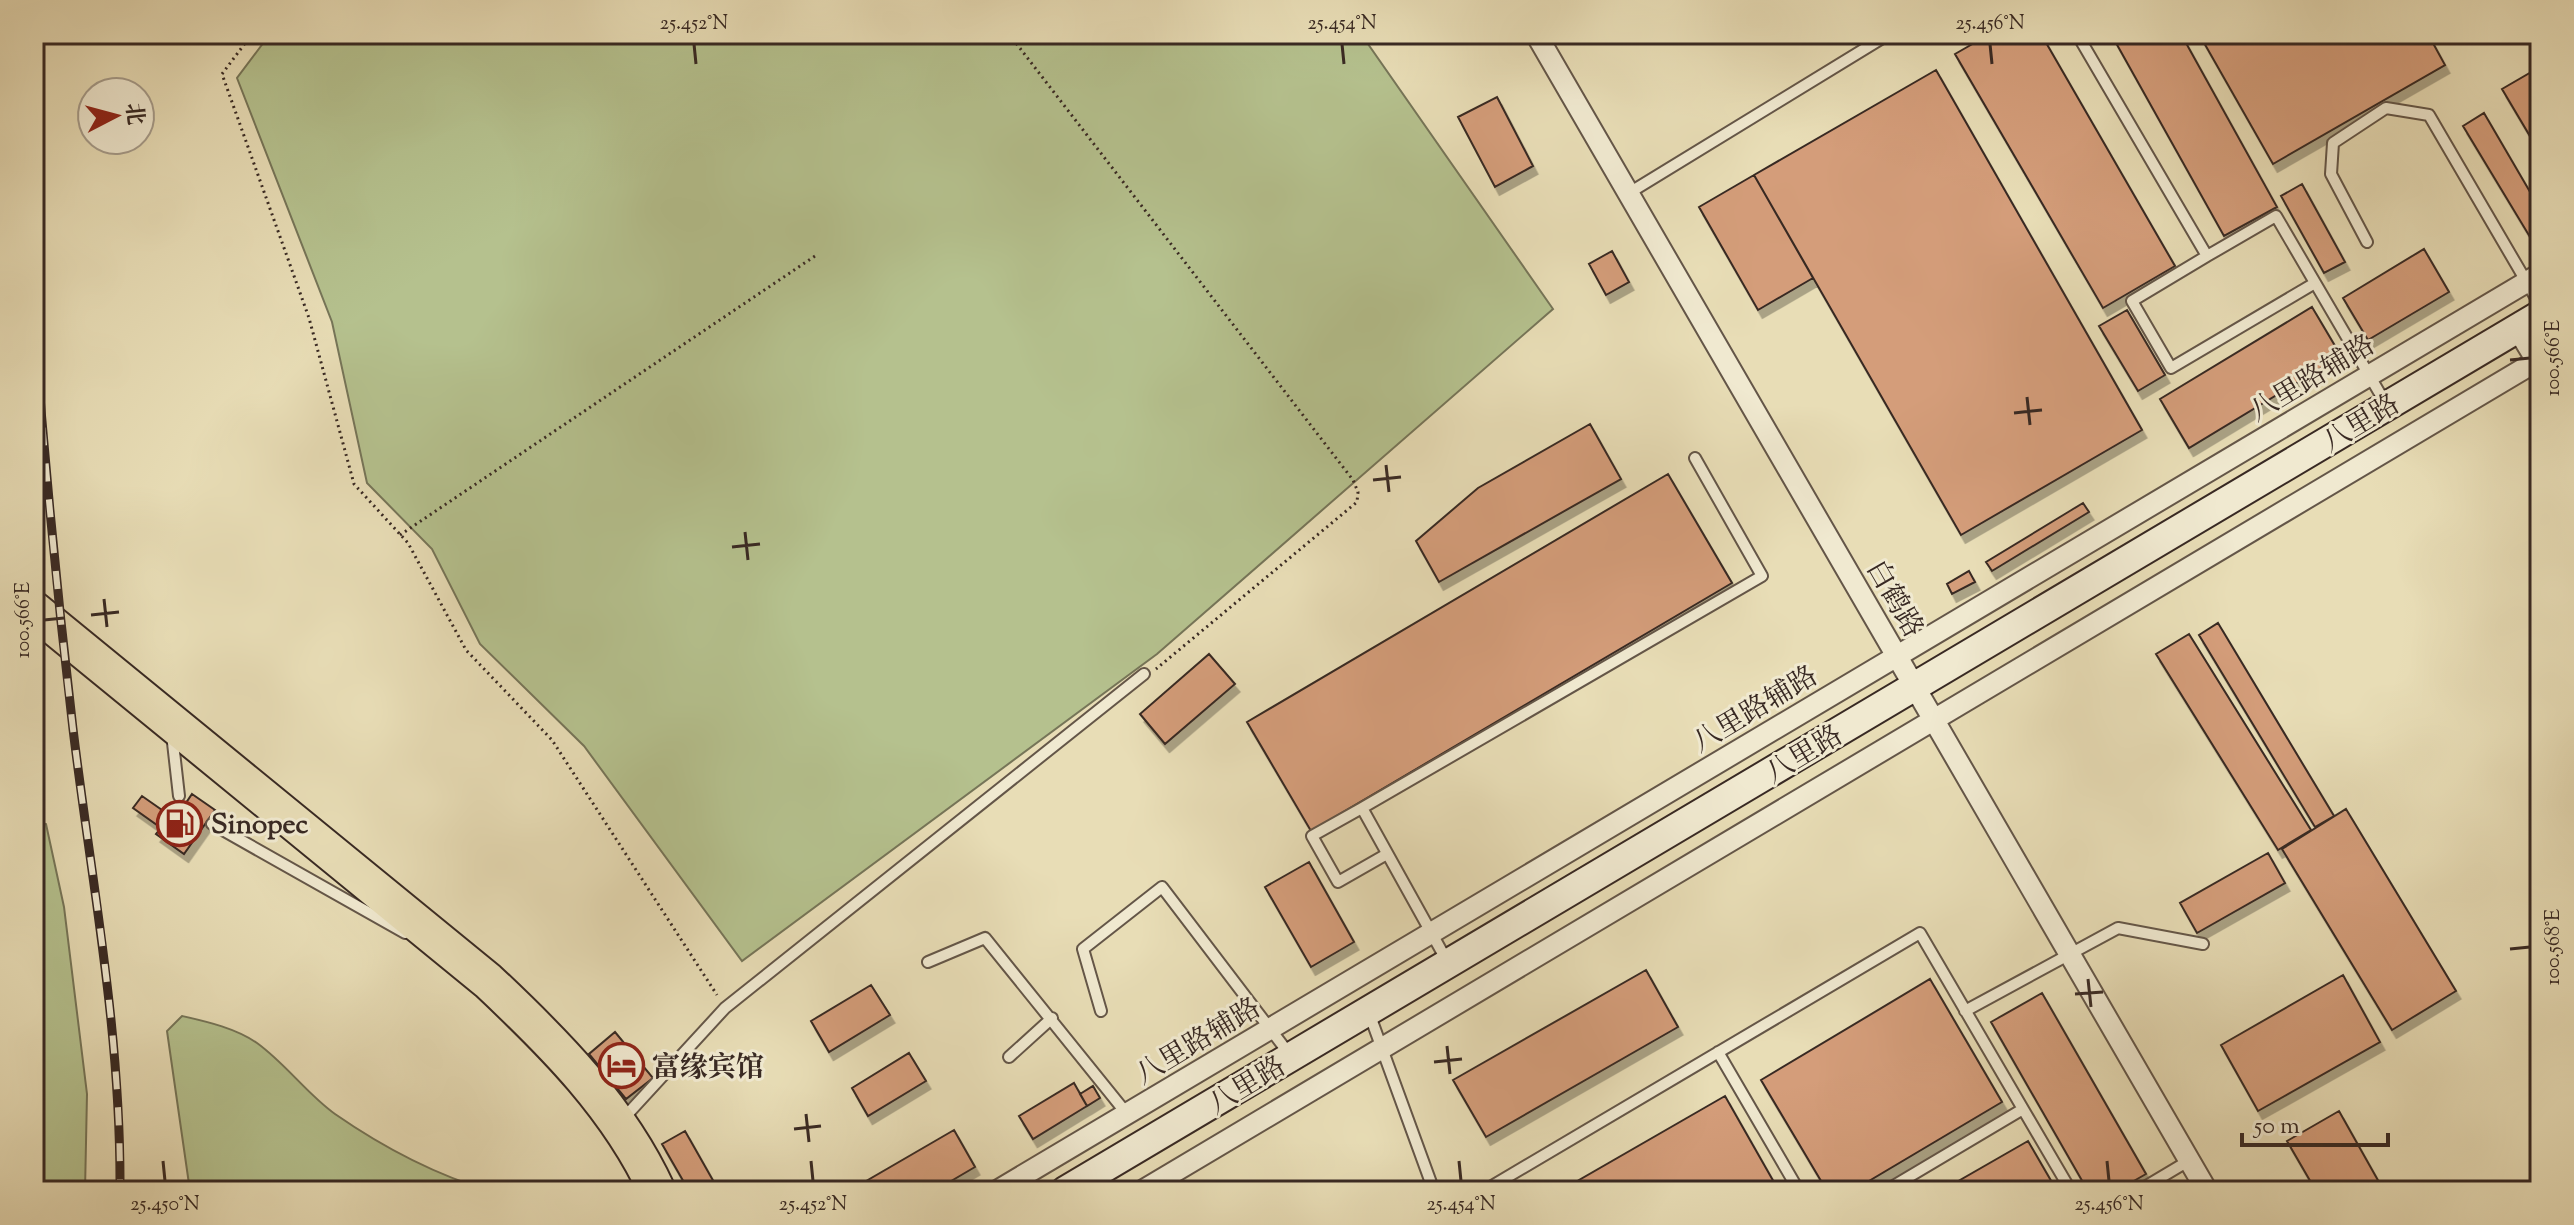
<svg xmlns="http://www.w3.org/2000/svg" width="2574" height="1225" viewBox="0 0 2574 1225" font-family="'Sorts Mill Goudy','Noto Serif SC',serif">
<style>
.green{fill:#b5c18e;stroke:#767558;stroke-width:2}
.building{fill:#d49d7a;stroke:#382923;stroke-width:2;filter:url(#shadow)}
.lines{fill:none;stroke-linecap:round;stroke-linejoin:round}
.lane-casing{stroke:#645648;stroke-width:14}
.street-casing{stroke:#645648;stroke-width:24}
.secondary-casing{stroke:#382923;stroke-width:32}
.highway-casing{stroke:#382923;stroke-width:40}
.path{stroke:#382923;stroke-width:3;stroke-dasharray:2 4;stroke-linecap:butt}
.lane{stroke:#f0e9d0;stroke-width:10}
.street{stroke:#f0e9d0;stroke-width:20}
.secondary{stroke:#f0e9d0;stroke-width:28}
.highway{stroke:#e8ddb6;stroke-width:36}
.rail-casing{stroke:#382923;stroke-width:9}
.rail{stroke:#f0e9d0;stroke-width:6;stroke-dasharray:18;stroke-linecap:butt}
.ticks{fill:none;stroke:#382923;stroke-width:3}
.labels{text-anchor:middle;stroke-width:6;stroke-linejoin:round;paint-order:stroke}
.street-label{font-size:28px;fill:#382923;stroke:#f0e9d0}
.poi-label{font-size:28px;font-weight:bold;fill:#382923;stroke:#f0e9d0;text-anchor:start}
.neatline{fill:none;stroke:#382923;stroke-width:3}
.ticks-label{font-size:20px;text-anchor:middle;fill:#382923}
</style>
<defs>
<filter id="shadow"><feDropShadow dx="4.5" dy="8" stdDeviation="0" flood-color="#0004"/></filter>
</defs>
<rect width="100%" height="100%" fill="#e8ddb6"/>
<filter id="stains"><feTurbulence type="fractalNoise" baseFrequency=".0025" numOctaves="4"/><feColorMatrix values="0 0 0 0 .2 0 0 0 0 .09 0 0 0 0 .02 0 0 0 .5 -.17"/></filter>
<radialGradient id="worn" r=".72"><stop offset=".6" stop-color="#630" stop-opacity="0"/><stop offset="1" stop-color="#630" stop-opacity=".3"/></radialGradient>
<path class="green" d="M270 34H1361L1553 309 1157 654 742 961 584 746 480 644 432 549 367 483 332 322 237 78Z
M34 821 46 824 64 907 87 1094 85 1191H34Z
M182 1016C208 1022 235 1028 257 1043 286 1064 307 1094 335 1114 384 1148 433 1174 490 1191H190L167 1031Z"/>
<path class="building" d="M1990 34H2041L2175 266 2103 308 1955 54Z
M2111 34H2181L2277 207 2224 236Z
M2199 34H2428L2445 65 2273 164Z
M2540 67V153L2502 89Z
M1936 70 2142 430 1961 535 1754 175Z
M1497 97 1533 166 1495 187 1458 117Z
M2484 113 2540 209V231L2530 237 2463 126Z
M1754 175 1813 278 1758 310 1699 207Z
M2302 184 2345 262 2324 273 2281 196Z
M2424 249 2449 292 2368 340 2343 298Z
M1612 251 1629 282 1606 295 1589 264Z
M2312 307 2341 356 2189 448 2160 399Z
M2127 310 2165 375 2138 391 2099 326Z
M1590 424 1621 479 1439 582 1416 541 1478 488Z
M1668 474 1732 583 1311 831 1247 722Z
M2083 503 2089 512 1992 571 1986 562Z
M1969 571 1975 582 1952 594 1947 584Z
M2218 623 2334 816 2315 827 2199 635Z
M2189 634 2311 830 2278 850 2156 654Z
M1209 654 1235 684 1165 744 1140 714Z
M192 794 215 810 184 854 156 834 161 828 133 808 142 796 175 819Z
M2346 809 2456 991 2392 1030 2282 849Z
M2268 853 2285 883 2197 933 2180 903Z
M1309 862 1354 942 1311 967 1265 887Z
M1646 970 1678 1027 1486 1137 1453 1080Z
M2343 975 2380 1042 2258 1111 2221 1045Z
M1930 979 2002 1102 1852 1191H1827L1761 1080Z
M871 985 890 1015 829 1052 811 1021Z
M2042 993 2146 1174 2116 1191H2088L1991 1022Z
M615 1032 653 1078 626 1099 589 1054Z
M909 1053 926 1081 868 1116 852 1088Z
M1074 1083 1087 1106 1033 1139 1019 1116Z
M1093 1086 1100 1098 1087 1106 1080 1094Z
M1725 1096 1779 1191H1560Z
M2339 1111 2384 1191H2316L2287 1141Z
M954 1130 975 1167 934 1191H849Z
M685 1131 719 1191H689L662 1144Z
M2028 1141 2057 1191H1941Z"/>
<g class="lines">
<defs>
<path id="lane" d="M2077 34 2207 256 2276 216 2386 404
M1629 193 1889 34
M2367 242 2331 174 2333 143 2386 108 2429 115 2540 305
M2207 256 2132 301 2171 368 2315 283
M172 734 179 796
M1362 808 1312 836 1338 882 1387 854
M212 824 405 933
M1447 961 1362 808 1762 576 1695 458
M928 962 985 938 1127 1114
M1101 1011 1083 949 1162 887 1290 1055
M1965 1011 2118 928 2203 944
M1369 1013 1434 1191
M1718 1052 1799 1191
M1009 1057 1052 1018
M623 1119 725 1008 1144 674
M1495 1191 1492 1186 1920 933 2071 1191
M1885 1191 2023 1109
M2138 1191 2190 1160"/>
<path id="street" d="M1536 34 2207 1191
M2517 328 2537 361 2540 360
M997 1191 2540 274
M1142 1191 2540 359"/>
<path id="secondary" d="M1065 1191 2540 315"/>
<path id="highway" d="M34 610 488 981C554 1043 619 1108 657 1191"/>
</defs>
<use href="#lane" class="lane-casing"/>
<use href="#street" class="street-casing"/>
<use href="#secondary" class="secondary-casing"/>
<use href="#highway" class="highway-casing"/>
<path class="path" d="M252 34 222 74 309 318 354 484 408 543 466 650 552 740 717 995
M1009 34 1353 480 1358 492 1357 502 1156 669
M400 535 815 256"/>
<use href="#lane" class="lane"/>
<use href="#street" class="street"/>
<use href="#secondary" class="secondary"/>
<use href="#highway" class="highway"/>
<defs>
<path id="rail" d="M34 68 37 34
M34 320C44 456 57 593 73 729 92 886 121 1031 120 1191"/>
</defs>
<use href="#rail" class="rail-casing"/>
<use href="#rail" class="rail"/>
</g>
<path class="ticks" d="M694 44 696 64M1342 44 1344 64M1990 44 1992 64M2510 360 2530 358M2027 397 2030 425M2014 413 2042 410M1386 465 1389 492M1373 480 1401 477M745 532 748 560M732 547 760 544M104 599 107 627M91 615 119 612M44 620 64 618M2510 949 2530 947M2088 979 2091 1007M2075 994 2103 992M1447 1046 1450 1074M1434 1062 1462 1059M806 1114 809 1142M794 1129 821 1126M163 1161 165 1181M811 1161 813 1181M1459 1161 1461 1181M2107 1161 2109 1181"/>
<defs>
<symbol id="fuel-ring" viewBox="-11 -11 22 22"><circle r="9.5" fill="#f0e9d0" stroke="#8f2418" stroke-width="1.5"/><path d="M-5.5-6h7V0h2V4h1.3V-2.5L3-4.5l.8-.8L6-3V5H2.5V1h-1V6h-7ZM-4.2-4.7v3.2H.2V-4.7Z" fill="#8f2418"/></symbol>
<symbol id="hotel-ring" viewBox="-11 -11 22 22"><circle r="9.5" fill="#f0e9d0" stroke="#8f2418" stroke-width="1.5"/><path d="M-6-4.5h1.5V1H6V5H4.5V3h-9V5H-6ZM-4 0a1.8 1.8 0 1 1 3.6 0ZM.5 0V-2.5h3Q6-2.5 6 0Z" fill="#8f2418"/></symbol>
</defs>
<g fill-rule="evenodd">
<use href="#fuel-ring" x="154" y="798" width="51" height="51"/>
<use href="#hotel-ring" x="596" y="1040" width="51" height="51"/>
</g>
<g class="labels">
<g class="street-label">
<text transform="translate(2311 377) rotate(-31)" y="10">八里路辅路</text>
<text transform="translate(2360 422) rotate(-31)" y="10">八里路</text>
<text transform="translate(1896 598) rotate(60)" y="10">白鹤路</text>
<text transform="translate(1754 708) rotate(-31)" y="10">八里路辅路</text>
<text transform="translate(1803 753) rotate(-31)" y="10">八里路</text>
<text transform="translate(1197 1040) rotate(-31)" y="10">八里路辅路</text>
<text transform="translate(1246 1084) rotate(-31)" y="10">八里路</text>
</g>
<g class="poi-label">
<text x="211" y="833">Sinopec</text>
<text x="652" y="1076">富缘宾馆</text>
</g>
</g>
<rect width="2574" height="1225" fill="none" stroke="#e8ddb6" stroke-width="88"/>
<g transform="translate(116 116) rotate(84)"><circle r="38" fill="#f0e9d0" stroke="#a69c8b" stroke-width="2"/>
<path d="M0-6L14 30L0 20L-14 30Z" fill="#8f2418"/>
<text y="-12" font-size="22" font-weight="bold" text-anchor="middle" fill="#382923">北</text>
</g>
<path d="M2242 1133v12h146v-12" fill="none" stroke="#382923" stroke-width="4"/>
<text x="2254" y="1133" font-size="24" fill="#382923" stroke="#f0e9d0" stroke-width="6" paint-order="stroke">50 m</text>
<rect x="44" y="44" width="2486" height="1137" class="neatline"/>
<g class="ticks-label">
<text x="694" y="29">25.452°N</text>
<text x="1342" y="29">25.454°N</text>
<text x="1990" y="29">25.456°N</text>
<text transform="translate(2552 358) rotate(-90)" y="7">100.566°E</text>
<text transform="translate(22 620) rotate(-90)" y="7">100.566°E</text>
<text transform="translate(2552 947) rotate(-90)" y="7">100.568°E</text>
<text x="165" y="1210">25.450°N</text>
<text x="813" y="1210">25.452°N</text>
<text x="1461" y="1210">25.454°N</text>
<text x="2109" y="1210">25.456°N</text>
</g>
<rect width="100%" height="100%" filter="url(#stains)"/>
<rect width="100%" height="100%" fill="url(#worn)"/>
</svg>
